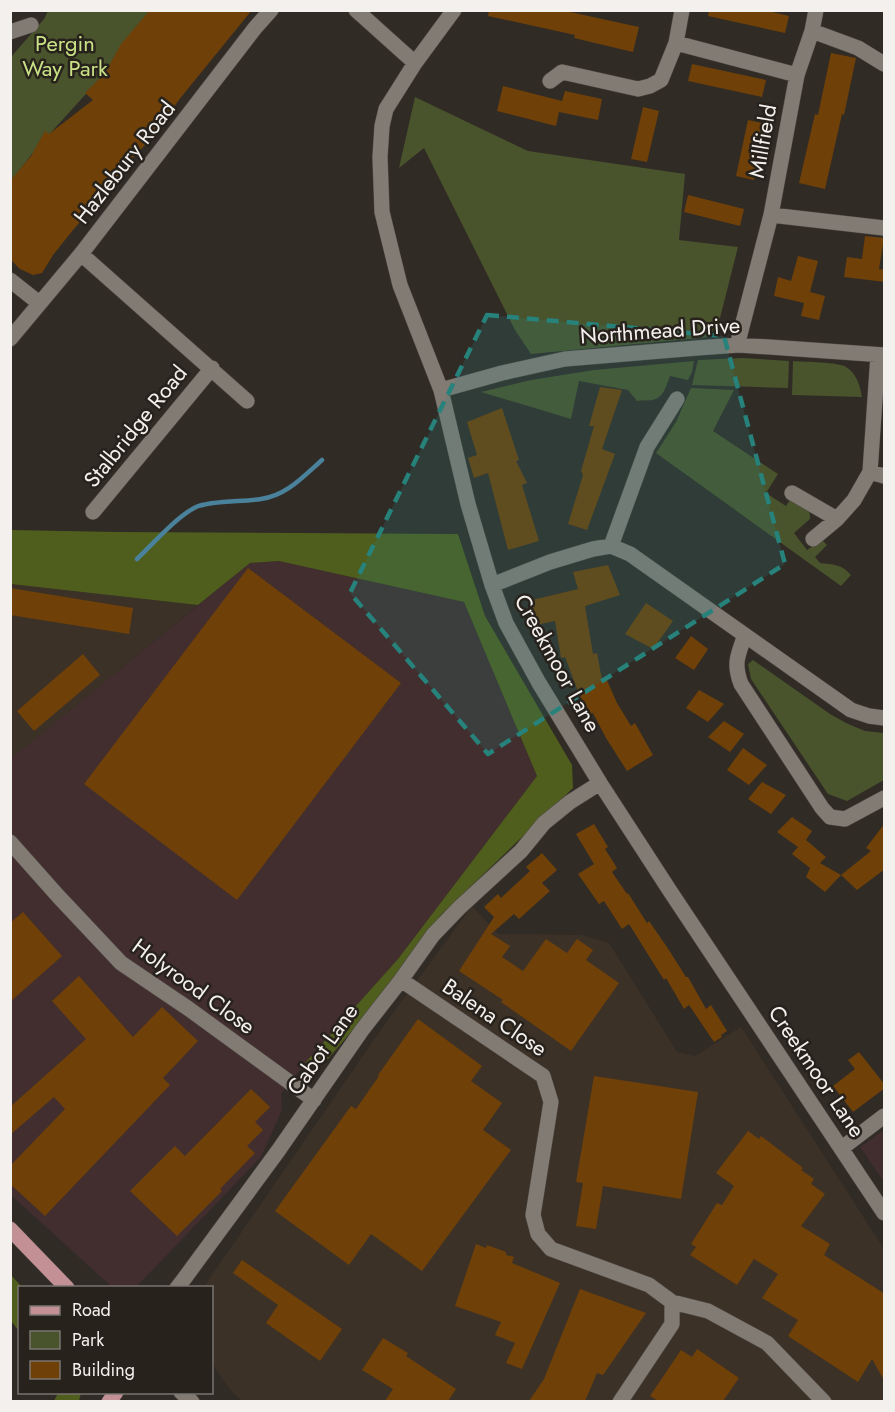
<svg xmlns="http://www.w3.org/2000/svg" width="895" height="1412" viewBox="0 0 895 1412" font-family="Jost,sans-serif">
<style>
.commercial{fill:#422e2e}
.built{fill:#3c3127}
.green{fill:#49532c}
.forest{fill:#4f5e1d}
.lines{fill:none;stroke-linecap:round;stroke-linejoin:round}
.stream{stroke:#4a829b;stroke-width:4.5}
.building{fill:#6f4008}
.street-casing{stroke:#4e4944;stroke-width:16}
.secondary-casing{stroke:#4e4944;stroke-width:16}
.primary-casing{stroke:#4e4944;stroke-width:16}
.street{stroke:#827b74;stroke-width:15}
.secondary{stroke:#827b74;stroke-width:15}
.primary{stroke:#c39195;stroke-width:15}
.marked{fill:#26827b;fill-opacity:0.2;stroke:#26827b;stroke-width:4.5;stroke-dasharray:12 8;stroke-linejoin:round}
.labels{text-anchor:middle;stroke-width:5;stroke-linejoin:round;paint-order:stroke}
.park-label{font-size:22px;fill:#c9e286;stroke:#27221c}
.street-label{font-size:22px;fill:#f4f0ed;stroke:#27221c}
</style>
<rect width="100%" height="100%" fill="#312b26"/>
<path class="commercial" d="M279 561 464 602 537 776 398 959 305 1063 281 1094 282 1110 261 1157 136 1287H112L11 1195 10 759 250 563Z
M884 1130V1182L860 1147Z"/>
<path class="built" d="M11 584 198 605 11 759Z
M472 906 498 934 581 935 609 943 677 1052 695 1056 741 1027 884 1249V1401H243L233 1393 216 1370 212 1360V1288H203L382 1028Z"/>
<path class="green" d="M48 11H158L105 73 35 150 11 181V57L44 19Z
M415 97 528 151 685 174 679 240 738 247 719 322 709 337 531 354 515 330 424 148 399 168Z
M743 358 789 361 788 388 692 385 698 360Z
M694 361 692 372 688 380 670 376C666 386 664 398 652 400 647 401 642 400 637 401L628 390 579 381 571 419 481 392 531 380 594 370Z
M793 361C805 362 838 362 846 367 857 374 860 386 862 397L792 395Z
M691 388 734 390 713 431 778 474 766 493 786 506 791 498C801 504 811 507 810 519L794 533 807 550 822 540 827 545 815 557 820 563C833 564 843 565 851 575L841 586 656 453 676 422Z
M753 660 830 714 846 723 865 731 884 733V780L847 801 828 794 751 679 748 664Z"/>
<path class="forest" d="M11 530 117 532 458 534 485 616 572 765 573 788 440 916 397 978 328 1059 305 1063 398 959 537 776 464 602 279 561 250 563 198 605 11 584Z
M10 1274 22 1287 20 1288 19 1331 11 1321Z
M58 1393H81L79 1401H54Z"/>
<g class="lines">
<path class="stream" d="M137 559C154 543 176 517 196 507 212 500 243 502 261 499 286 496 304 476 322 460"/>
</g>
<path class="building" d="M150 10H252L182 96 146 144 127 164 94 206 73 230 53 255 42 273 33 275 20 269 10 259V181L31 156 45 131 49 134 93 100 85 93 105 73 121 44Z
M489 10H561L639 27 633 52 574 38 575 35 488 16Z
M709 10H764L789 16 785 33 708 16Z
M831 53 856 58 844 115 842 114 825 189 799 183 815 114 818 115Z
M692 64 766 80 762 97 688 81Z
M503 86 562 101 565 91 602 99 598 120 559 112 556 126 497 111Z
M643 107 659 111 647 162 631 159Z
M748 120 766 124 754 180 736 176Z
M688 195 744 209 740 226 684 212Z
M865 236 884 238 879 269 885 270V282L844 277 847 257 862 259Z
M798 256 818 261 810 292 825 296 819 320 801 316 804 303 774 296 778 277 791 281Z
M600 387 622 390 602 449 615 454 587 530 568 524 583 475 581 471 594 426H589Z
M502 408 519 460 516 461 527 483 522 485 539 541 508 550 488 473 474 478 468 458 477 455 467 422Z
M608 565 620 595 585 606 593 654 597 653 602 680 606 678 617 703 631 726 635 723 653 755 627 771 606 738 593 713 591 714 579 694 565 657 561 658 555 621 536 625 528 601 578 589 573 572Z
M248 568 401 683 237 900 84 784Z
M10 588 133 608 129 634 10 615Z
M646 603 673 621 653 649 625 634Z
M691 636 708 649 694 670 675 658Z
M83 654 100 675 34 731 17 711Z
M699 690 724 704 708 722 686 708Z
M724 721 744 734 730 752 708 737Z
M743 748 767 765 749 785 727 770Z
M762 782 786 795 771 814 748 799Z
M792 817 812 831 806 840 826 857 820 863 841 875 825 892 806 877 810 868 792 854 798 847 777 832Z
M885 823V869L857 890 841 875 871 851 866 848Z
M594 824 608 847 605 849 617 868 612 872 627 894 628 893 647 923 649 921 667 947 686 977H688L706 1009 711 1005 727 1031 721 1035 722 1037 714 1042 689 1005 684 1009 666 978 664 980 629 924 622 929 604 901 599 904 578 874 594 864 576 834Z
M542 853 557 870 542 883 550 891 519 919 514 914 491 934 510 946 502 957 523 971 546 939 567 953 577 939 593 950 586 960 619 983 571 1051 501 1002 503 1000 459 971 494 917 484 907 498 894 501 898 530 871 526 867Z
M23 912 62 956 10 1002V923Z
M79 976 133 1037 162 1007 198 1041 163 1078 170 1085 45 1216 10 1184V1166L65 1109 54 1097 10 1135V1107L86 1039 52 1001Z
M418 1019 482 1066 471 1081 502 1103 483 1130 511 1150 422 1271 371 1234 349 1265 275 1211 351 1106 356 1109 379 1076 378 1075Z
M859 1052 885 1085V1088L853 1112 833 1086 855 1069 848 1060Z
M594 1076 698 1092 681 1199 603 1186 596 1229 576 1226 583 1183 576 1182Z
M251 1089 270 1107 255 1122 263 1130 247 1146 255 1153 220 1189 222 1191 177 1236 130 1191 175 1146 185 1156Z
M748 1131 759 1139 761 1136 803 1168 801 1170 814 1179 811 1184 825 1194 801 1226 830 1244 824 1255 885 1294V1382L872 1359 858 1382 788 1336 798 1320 762 1298 778 1274 754 1259 737 1285 690 1255 696 1247 691 1244 717 1203 722 1205 734 1186 716 1173Z
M476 1244 486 1248 487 1245 506 1252V1255L514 1257 512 1263 560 1283 522 1369 506 1363 515 1343 495 1335 501 1322 455 1306Z
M242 1260 342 1329 320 1361 266 1323 278 1305 233 1273Z
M580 1289 646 1313 603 1375 597 1373 585 1401H529L544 1379Z
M383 1338 408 1353 406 1356 456 1389 448 1401H385L393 1389 362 1370Z
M697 1349 739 1378 723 1401H658L650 1396 681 1350 692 1357Z"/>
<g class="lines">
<defs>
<path id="street" d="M356 10 415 63
M454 10 415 63 386 109 382 126 380 157 382 212 400 285 441 390 468 504 492 585 506 623 539 683 600 783 670 891 884 1213
M812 31 858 48 884 64
M10 32 31 25
M676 43 797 75
M550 81 562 72 638 89 650 86 661 80 676 43 682 10
M771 215 884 228
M81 254 247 401
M10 280 39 303
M10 339 81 254 255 28 271 10
M739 345V338L771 215 797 75 812 31 816 10
M441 390 502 373 565 359 697 348 739 345 884 355
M870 472 884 476
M792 493 837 519
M93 512 212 368
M813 539 837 519 854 500 870 472 878 355
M611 546 647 447 677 399
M492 585 550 562 593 549 611 546 630 554 851 710 869 716 884 718
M745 635C738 655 733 663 741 684L822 808 830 817 845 819 884 798
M10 842 58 896 121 963 189 1009 314 1100
M401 980 543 1076 551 1102 533 1215 538 1234 551 1249 649 1285 672 1302 708 1311 767 1343 824 1402
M842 1148 884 1116
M177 1288 184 1279 278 1151 362 1030 401 980 433 935 460 907 521 851 544 823 570 802 600 783
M620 1402 672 1324V1302"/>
<path id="secondary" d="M181 1392 192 1402"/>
<path id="primary" d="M10 1229 67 1288
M109 1402 116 1392"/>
</defs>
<use href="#street" class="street-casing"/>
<use href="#secondary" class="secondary-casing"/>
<use href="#primary" class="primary-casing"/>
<use href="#street" class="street"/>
<use href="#secondary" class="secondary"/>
<use href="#primary" class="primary"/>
</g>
<path class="marked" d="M487 315 724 336 785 564 488 754 350 593Z"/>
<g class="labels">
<g class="park-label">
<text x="65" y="51">Pergin<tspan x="65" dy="25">Way Park</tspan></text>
</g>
<g class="street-label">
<text transform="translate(762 141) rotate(-80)" y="8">Millfield</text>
<text transform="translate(124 162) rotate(-52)" y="8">Hazlebury Road</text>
<text transform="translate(660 330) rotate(-4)" y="8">Northmead Drive</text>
<text transform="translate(135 426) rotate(-51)" y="8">Stalbridge Road</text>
<text transform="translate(558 663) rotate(61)" y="8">Creekmoor Lane</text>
<text transform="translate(194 986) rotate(36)" y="8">Holyrood Close</text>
<text transform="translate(495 1017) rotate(34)" y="8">Balena Close</text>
<text transform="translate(322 1049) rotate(-55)" y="8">Cabot Lane</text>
<text transform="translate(817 1071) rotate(56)" y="8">Creekmoor Lane</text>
</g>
</g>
<rect width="895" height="1412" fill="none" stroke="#f4f0ed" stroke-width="24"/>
<rect x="18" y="1286" width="195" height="108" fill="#27221c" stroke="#797470" stroke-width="1.5"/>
<rect x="30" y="1306" width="30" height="9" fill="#c39195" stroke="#797470" stroke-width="1.5"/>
<text x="72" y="1316" font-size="18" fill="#f4f0ed">Road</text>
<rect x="30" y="1331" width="30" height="18" fill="#49532c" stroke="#797470" stroke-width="1.5"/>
<text x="72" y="1346" font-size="18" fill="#f4f0ed">Park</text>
<rect x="30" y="1361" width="30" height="18" fill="#6f4008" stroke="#797470" stroke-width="1.5"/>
<text x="72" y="1376" font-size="18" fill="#f4f0ed">Building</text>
</svg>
